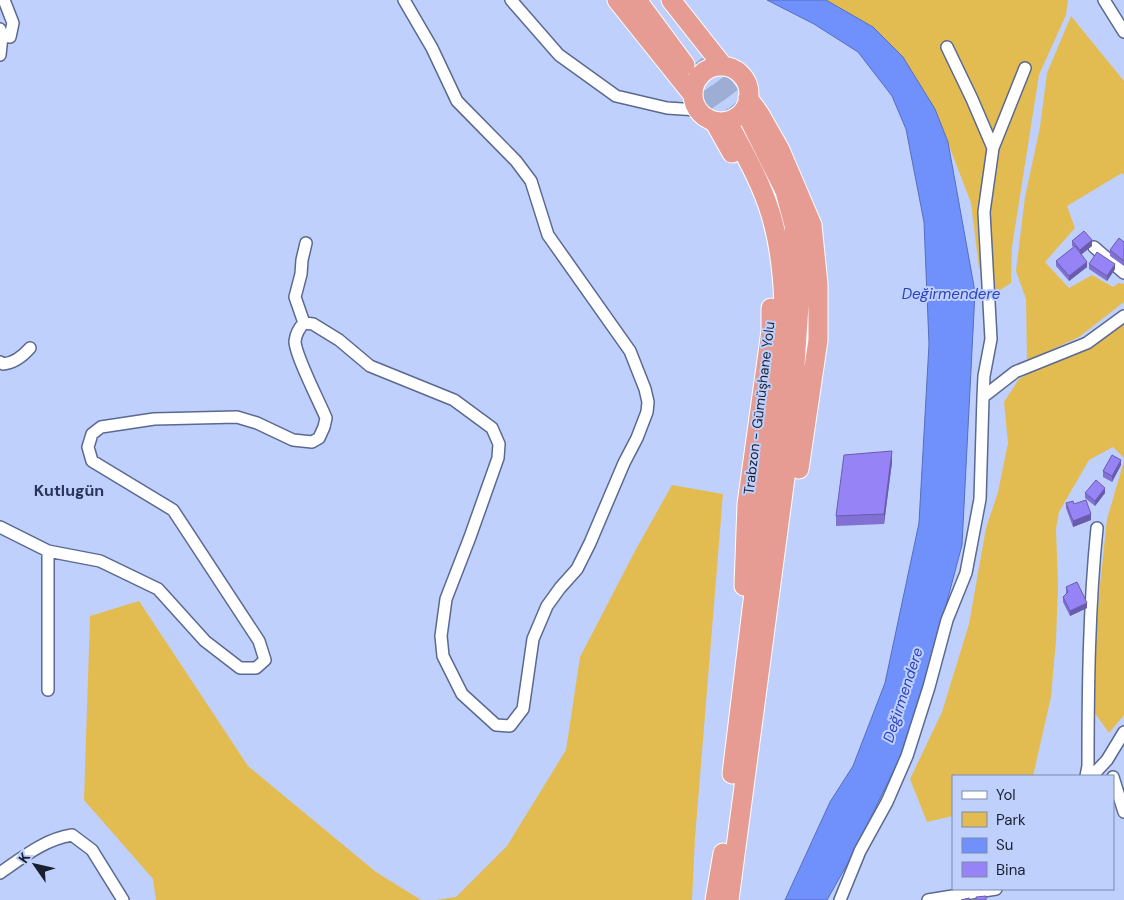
<svg xmlns="http://www.w3.org/2000/svg" width="1124" height="900" viewBox="0 0 1124 900" font-family="'DM Sans',sans-serif">
<style>
.green{fill:#e3bc51}
.water{fill:#7090fc;stroke:#566ebe}
.lines{fill:none;stroke-linecap:round;stroke-linejoin:round}
.trunk-tunnel{stroke:#9eadd4;stroke-width:19;stroke-dasharray:19 9;stroke-linecap:butt}
.minor-casing{stroke:#5b6991;stroke-width:14}
.trunk-casing{stroke:#fff;stroke-width:21}
.minor{stroke:#fff;stroke-width:11}
.trunk{stroke:#e69c92;stroke-width:19}
.wall{fill:#8171d3}
.shaded-wall{fill:#695cac}
.building{fill:#9683f5;stroke:#695cac}
.labels{text-anchor:middle;stroke-width:4;stroke-linejoin:round;paint-order:stroke}
.street-label{font-size:14px;fill:#191f2f;stroke:#bfd0fd}
.water-label{font-size:15px;font-style:italic;fill:#2d42bd;stroke:#bfd0fd}
.quarter-label{font-size:16px;font-weight:bold;fill:#2a3559;stroke:#bfd0fd}
</style>
<rect width="100%" height="100%" fill="#bfd0fd"/>
<path class="green" d="M826 0H1068L1066 15 1039 75 1012 247 1011 283 994 294 979 268 971 203 935 109 903 57 873 27Z
M1071 16 1124 81V175L1122 173 1067 206 1075 228 1045 262 1069 288 1092 275 1113 287 1119 283 1124 284V302L1079 337 1027 361 1026 299 1016 271 1025 197 1040 127 1047 73Z
M1124 320V458L1113 447 1089 460 1059 512 1056 529 1058 585 1056 640 1051 697 1033 776H953V816L927 822 910 779 942 712 969 624 986 528 998 492 1008 443 1004 402 1019 379Z
M1124 461V715L1109 733 1092 709 1099 595 1107 519Z
M672 485 723 494 695 838 692 900H436L456 897 507 846 566 750 580 657 635 551Z
M139 601 248 766 376 872 421 900H156L153 879 84 800 90 616Z"/>
<path class="water" d="M767 0H826L873 27 903 57 935 109 948 142 975 292 962 545 912 733 853 854 827 900H785L830 802 853 766 885 683 919 523 929 344 924 222 906 129 892 96 858 52 814 24Z"/>
<g class="lines">
<path class="trunk-tunnel" d="M702 58 749 119
M688 68 732 130"/>
<defs>
<path id="minor" d="M511 0 559 55 616 96 667 108 698 110
M1104 0 1124 32
M0 29 2 36 10 37 13 23 4 0
M947 47 972 99 993 148 984 212 991 339 984 376 983 397
M0 55 2 36
M993 148 1025 68
M1094 247 1124 273
M304 323 295 297 301 274 302 260 306 243
M0 362 3 364C14 363 23 356 30 348
M0 527 48 551 100 561 158 589 205 641 240 668H256L265 660 259 641 173 510 92 461 88 447 92 434 101 427 154 419 237 417 257 423 293 440 312 442 319 438 324 427 326 418C320 403 295 355 295 341 296 334 299 328 304 323L313 324 339 340 370 366 454 400 492 428 499 444 498 458 470 537 446 599 441 636 443 656 462 694 496 725 510 726 523 709 533 639 547 606 560 588 577 569 590 543 624 463 637 438 647 412 648 402 645 389 630 351 548 235 531 181 516 161 457 101 432 48 404 0
M48 551V690
M1086 776 1088 766C1088 686 1089 607 1097 528
M1092 776 1107 760 1124 732
M1113 777 1124 812
M0 873C23 857 45 839 72 835L92 850 123 900
M840 900 860 851 887 802 907 756 929 687 947 620 966 573 980 499 983 397 1015 372 1087 343 1124 316
M928 900 996 889"/>
<path id="trunk" d="M617 0 693 95
M637 0 685 65
M671 0 723 66
M693 94a28 28 0 1 1 56 0a28 28 0 1 1-56 0Z
M748 98 759 113 780 150 812 225 818 284V340L799 469
M714 121 732 153
M744 586 747 504 771 331V308
M732 774 785 338C784 296 783 255 771 215 762 185 747 158 732 130
M715 900 723 853
M729 900 790 440 800 290 794 225 785 191 749 119"/>
</defs>
<use href="#minor" class="minor-casing"/>
<use href="#trunk" class="trunk-casing"/>
<use href="#minor" class="minor"/>
<use href="#trunk" class="trunk"/>
</g>
<path class="wall" d="M1072 241 1092 246 1081 255 1087 267 1069 281 1056 266V261L1074 247 1072 246Z
M1124 242V266L1110 256V250Z
M1089 264 1115 269 1107 281 1089 269Z
M892 462 884 524 836 526V516Z
M1121 465 1112 482 1103 477V471Z
M1085 493H1105L1095 506 1085 498Z
M1066 503 1074 504 1091 520 1073 527 1066 508Z
M1066 587 1087 608 1070 616 1063 602V597L1066 594Z"/>
<path class="shaded-wall" d="M1092 240V246L1080 255V250Z
M1087 262V267L1069 281V276Z
M1115 264V269L1107 281V276Z
M892 451V462L884 524V514Z
M1121 460V465L1112 482V476Z
M1105 488V493L1095 506V501Z
M1091 514V520L1073 527V521Z
M1087 603V608L1070 616V611Z"/>
<path class="building" d="M1084 231 1092 240 1080 250 1072 241Z
M1119 238 1124 242V261L1110 250Z
M1075 246 1087 262 1069 276 1056 261Z
M1097 252 1115 264 1107 276 1089 264Z
M892 451 884 514 836 516 844 455Z
M1112 455 1121 460 1112 476 1103 471Z
M1096 480 1105 488 1095 501 1085 493Z
M1086 500 1091 514 1073 521 1066 503 1073 501 1074 504Z
M1077 582 1087 603 1070 611 1063 597 1068 592 1066 587Z
M986 896V900H976V897Z
M969 898 970 900H961Z"/>
<g class="labels">
<g class="street-label">
<text transform="translate(759 408) rotate(-83)" y="5">Trabzon - Gümüşhane Yolu</text>
</g>
<g class="water-label">
<text x="951" y="299">Değirmendere</text>
<text transform="translate(903 695) rotate(-72)" y="5">Değirmendere</text>
</g>
<g class="quarter-label">
<text x="69" y="496">Kutlugün</text>
</g>
</g>
<rect x="952" y="775" width="162" height="115" fill="#bfd0fd" stroke="#7d89ab"/>
<rect x="962" y="791" width="25" height="8" fill="#ffffff" stroke="#7d89ab"/>
<text x="996" y="800" font-size="15" fill="#191f2f">Yol</text>
<rect x="962" y="812" width="25" height="15" fill="#e3bc51" stroke="#7d89ab"/>
<text x="996" y="825" font-size="15" fill="#191f2f">Park</text>
<rect x="962" y="838" width="25" height="15" fill="#7090fc" stroke="#7d89ab"/>
<text x="996" y="850" font-size="15" fill="#191f2f">Su</text>
<rect x="962" y="862" width="25" height="15" fill="#9683f5" stroke="#7d89ab"/>
<text x="996" y="875" font-size="15" fill="#191f2f">Bina</text>
<g transform="translate(35 865) rotate(304)" stroke="#bfd0fd" stroke-width="4" paint-order="stroke">
<path d="M0-4L9 19L0 12L-9 19Z" fill="#191f2f"/>
<text y="-8" font-size="14" font-weight="bold" text-anchor="middle" fill="#191f2f">K</text>
</g>
</svg>
